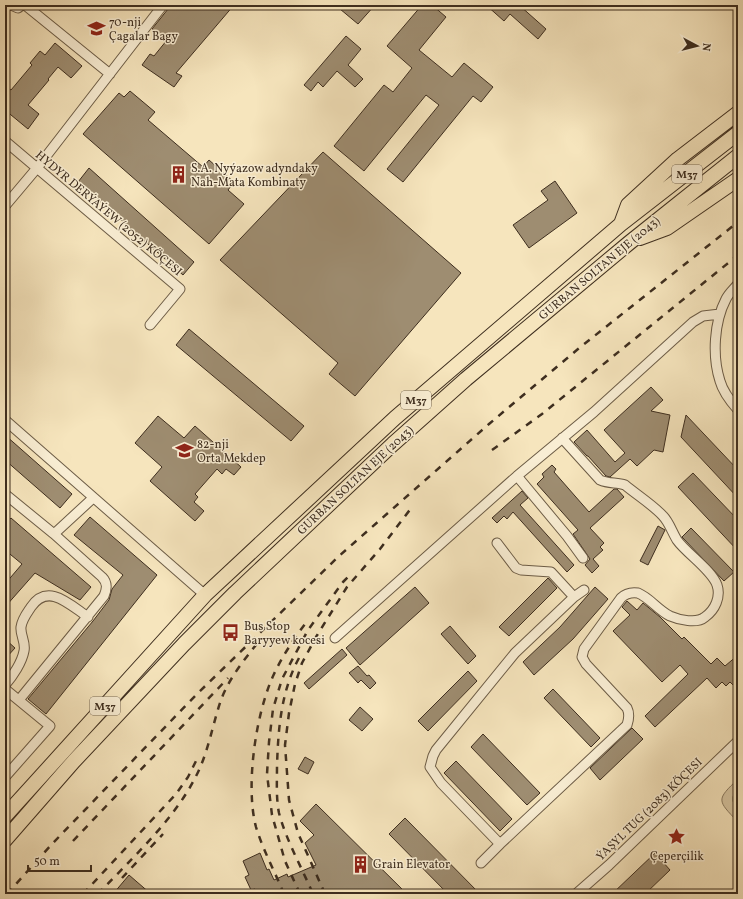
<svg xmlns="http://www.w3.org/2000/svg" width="743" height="899" viewBox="0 0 743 899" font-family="Vollkorn,serif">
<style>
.green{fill:#d7c6a2;stroke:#8a7a60}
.building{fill:#9e8d71;stroke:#3e2e1f}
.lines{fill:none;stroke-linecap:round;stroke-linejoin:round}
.minor-casing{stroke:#6c5c46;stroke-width:11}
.highway-casing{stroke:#3e2e1f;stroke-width:16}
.minor{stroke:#f9eed4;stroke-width:9}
.highway{stroke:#f6e5bd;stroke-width:14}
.rail{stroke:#3e2e1f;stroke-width:2.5;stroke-dasharray:7 7;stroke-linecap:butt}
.labels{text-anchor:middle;stroke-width:3;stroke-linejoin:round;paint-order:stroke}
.shield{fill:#f9eed4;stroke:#766855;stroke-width:1}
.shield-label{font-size:11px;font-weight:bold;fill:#3e2e1f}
.poi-label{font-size:12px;fill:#3e2e1f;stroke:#f9eed4;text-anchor:start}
.street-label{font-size:12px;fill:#3e2e1f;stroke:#f9eed4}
</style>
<rect width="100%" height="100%" fill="#f6e5bd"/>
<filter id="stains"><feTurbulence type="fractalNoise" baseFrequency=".005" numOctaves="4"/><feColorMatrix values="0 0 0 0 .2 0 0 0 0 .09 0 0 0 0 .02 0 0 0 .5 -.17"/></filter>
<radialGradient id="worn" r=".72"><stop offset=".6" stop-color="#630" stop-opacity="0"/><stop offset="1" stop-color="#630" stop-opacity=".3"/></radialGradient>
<path class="green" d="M738 779V789C732 795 730 802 738 807V822C717 800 716 800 738 779Z"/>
<path class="building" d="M169 5H234L176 73 182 76 174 87 142 65 150 54 154 56 167 40 152 29 168 9Z
M343 5H375L358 24 340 9Z
M422 5H432L446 17 419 50 452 77 464 63 493 87 481 102 473 96 403 182 387 169 439 105 426 95 364 171 334 146 384 85 393 92 412 68 387 46Z
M486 5H519L546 29 538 39 510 14 504 21Z
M346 36 361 49 348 65 363 79 355 87 337 71 323 87 318 82 311 91 304 85Z
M55 43 82 66 71 78 58 67 48 79 49 80 28 105 39 114 28 129 5 110V86L11 90 32 65 30 63 40 51 45 55Z
M130 91 155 112 148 120 203 167 209 160 234 182 228 190 244 204 209 244 83 134 119 93 124 97Z
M323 152 461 273 355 396 329 374 338 363 220 260Z
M89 168 194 262 183 275 78 182Z
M555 181 577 213 529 248 513 225 548 200 541 191Z
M189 329 304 426 291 441 176 345Z
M651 387 663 400 651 411 670 415 663 452 654 450 637 466 630 459 610 477 606 476 588 456H587L574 442 587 430 615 462 625 453 604 430Z
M686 415 738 470V498L681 437Z
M158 416 184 438 195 426 241 467 234 475 226 469 222 474 217 469 195 494 198 497 194 502 204 511 195 521 150 481 162 467 135 443Z
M5 435 72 494 60 508 5 460Z
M552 465 556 469 554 472 589 512 614 489H617L624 497 590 528 604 543 600 547 603 550 593 559 599 566 592 573 585 565 590 559 573 534 578 530 537 484 544 477 542 474Z
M693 473 738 520V551L678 487Z
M522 491 528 498 520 505 574 565 567 572 513 512 507 519 504 516 497 523 492 518Z
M90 517 157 575 46 714 28 699 93 621 109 600 112 589 123 575 74 535Z
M11 518 91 587 80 600 35 573 5 607V584L22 564 5 550 7 546 5 543V524Z
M658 526 665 530 648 565 640 561Z
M691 528 734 572 724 581 682 537Z
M548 578 557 588 509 636 499 627Z
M415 587 429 603 360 665 346 648Z
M595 587 608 599 573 639 534 675 523 662 560 627Z
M627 601 637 610 643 603 660 617 682 639 684 637 711 664 717 658 725 666 738 655V690L730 682 726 686 722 682 716 688 707 678 655 727 645 716 688 674 680 665 662 682 613 631 630 615 622 607Z
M450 626 476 656 468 664 441 634Z
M5 639 15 648 5 659Z
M342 649 347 655 309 689 304 683Z
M358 666 367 676 369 675 376 683 370 689 361 680 358 683 349 673Z
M468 671 477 681 428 731 418 721Z
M553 689 600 738 591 747 544 698Z
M360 707 373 719 362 731 349 720Z
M632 728 643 739 600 780 590 768Z
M483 734 540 793 527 805 471 747Z
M305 757 314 762 308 774 298 769Z
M456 761 512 819 500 831 444 773Z
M316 804 407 894H257L255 889 251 890 245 877 249 875 243 861 260 853 267 870 269 869 274 880 287 874 288 877 316 865 305 843 314 835 300 821Z
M405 818 480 894H448L389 834Z
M655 853 670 870 645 894H612Z
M129 875 151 894H113Z"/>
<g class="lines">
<defs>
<path id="minor" d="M11 5 18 8 22 5
M25 5 110 74
M5 141 180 289 150 325
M5 206 37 168 163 5
M738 284C734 289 729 293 726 299 714 322 712 356 720 381 723 392 731 402 738 410
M5 420 205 595
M517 476 567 536 583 558
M5 494 54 534 102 577C108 583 107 589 104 596L19 700
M54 534 93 498
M497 543 516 568 521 570 551 572 574 597
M335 638 517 476 594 412 693 322 703 316 720 314
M5 685C13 676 22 662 24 651 26 642 20 635 21 627 22 619 27 613 31 607 48 582 70 605 88 617
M5 689 50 726 5 777
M500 844 441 783 430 767 433 756 436 750 515 653 574 597 584 590
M481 863 500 844 627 725C629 719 630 714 627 708L586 664 582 657 584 649 621 598C626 593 631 592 638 593 650 598 658 610 670 616 679 620 697 624 705 617 715 610 721 597 717 585 712 570 686 553 677 540 672 532 669 522 663 516 653 505 637 495 625 485 617 482 609 484 600 480L562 438
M576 894 609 865 738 741"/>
<path id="highway" d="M621 224 628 205 678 159 738 113
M640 238 667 228 738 179
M5 816 205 595 395 418 621 224 738 133
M5 840 74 761 184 644 235 593 393 444 466 379 629 243 738 156"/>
</defs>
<use href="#minor" class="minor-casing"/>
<use href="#highway" class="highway-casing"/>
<use href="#minor" class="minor"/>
<use href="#highway" class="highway"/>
<path class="rail" d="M492 450 542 414 738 255
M299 658C281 691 278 730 277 767 277 782 276 798 279 813 286 840 302 868 313 894
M73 841 228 678
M122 878 163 834
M7 894 52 844 197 694 338 557 489 424 578 349 738 222
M83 894 176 794 188 777 198 757
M98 894C130 860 172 822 194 780 208 755 212 726 221 700 229 678 245 659 259 641
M284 894C275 872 263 850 256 827 245 786 256 712 274 674 283 655 295 637 308 620
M300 894 285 861 272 815 267 774 269 742 273 709 282 679 308 630 343 582 348 577
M325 894 298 833 289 800 285 745 289 713 295 684 302 663 316 637 347 587 380 549 412 507"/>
</g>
<defs>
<symbol id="school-bare" viewBox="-9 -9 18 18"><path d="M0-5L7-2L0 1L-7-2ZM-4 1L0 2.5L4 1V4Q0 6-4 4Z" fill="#8f2418" stroke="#f9eed4" stroke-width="2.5" paint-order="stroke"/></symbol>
<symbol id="building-bare" viewBox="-9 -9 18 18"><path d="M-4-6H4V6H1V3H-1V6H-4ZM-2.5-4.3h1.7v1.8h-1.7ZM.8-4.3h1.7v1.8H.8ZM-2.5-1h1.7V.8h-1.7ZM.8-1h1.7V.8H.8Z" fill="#8f2418" stroke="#f9eed4" stroke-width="2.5" paint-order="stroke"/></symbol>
<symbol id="bus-bare" viewBox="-9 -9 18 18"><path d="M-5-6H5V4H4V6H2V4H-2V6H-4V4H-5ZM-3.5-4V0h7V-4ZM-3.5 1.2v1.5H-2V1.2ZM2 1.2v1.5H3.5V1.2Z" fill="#8f2418" stroke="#f9eed4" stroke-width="2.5" paint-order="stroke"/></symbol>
<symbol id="sight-bare" viewBox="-9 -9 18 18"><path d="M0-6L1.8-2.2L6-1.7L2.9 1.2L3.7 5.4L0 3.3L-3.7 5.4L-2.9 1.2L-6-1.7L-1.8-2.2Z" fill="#8f2418" stroke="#f9eed4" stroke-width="2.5" paint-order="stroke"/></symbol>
</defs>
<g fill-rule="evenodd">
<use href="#school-bare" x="84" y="16" width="25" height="25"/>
<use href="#building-bare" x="166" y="162" width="25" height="25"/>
<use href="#school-bare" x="172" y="438" width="25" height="25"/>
<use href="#bus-bare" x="218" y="620" width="25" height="25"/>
<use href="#sight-bare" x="664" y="824" width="25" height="25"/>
<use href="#building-bare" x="348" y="852" width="25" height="25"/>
</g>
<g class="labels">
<g class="shield">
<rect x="672" y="165" width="30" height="18" rx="3"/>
<rect x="401" y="391" width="30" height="18" rx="3"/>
<rect x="90" y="697" width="30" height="18" rx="3"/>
</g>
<g class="shield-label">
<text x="687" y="178">M37</text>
<text x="416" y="404">M37</text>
<text x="105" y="710">M37</text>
</g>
<g class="poi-label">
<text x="109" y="26">70-nji<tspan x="109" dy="14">Çagalar Bagy</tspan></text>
<text x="191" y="172">S.A. Nyýazow adyndaky<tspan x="191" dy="14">Nah-Mata Kombinaty</tspan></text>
<text x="197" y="448">82-nji<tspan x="197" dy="14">Orta Mekdep</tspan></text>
<text x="244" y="630">Bus Stop<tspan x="244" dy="14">Baryyew kocesi</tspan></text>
<text x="677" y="860" text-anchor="middle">Çeperçilik</text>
<text x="373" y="868">Grain Elevator</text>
</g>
<g class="street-label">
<text transform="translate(109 213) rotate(40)" y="4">HYDYR DERÝAÝEW (2052) KÖÇESI</text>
<text transform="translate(599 268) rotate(-40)" y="4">GURBAN SOLTAN EJE (2043)</text>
<text transform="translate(355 480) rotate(-43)" y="4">GURBAN SOLTAN EJE (2043)</text>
<text transform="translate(649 809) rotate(-44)" y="4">ÝAŞYL TUG (2083) KÖÇESI</text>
</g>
</g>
<rect width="743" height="899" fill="none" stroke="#f6e5bd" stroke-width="20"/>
<rect x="6" y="6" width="731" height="887" fill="none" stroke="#3e2e1f" stroke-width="2"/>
<rect x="10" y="10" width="723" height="879" fill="none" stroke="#3e2e1f"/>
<g transform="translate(697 46) rotate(97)" stroke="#f9eed4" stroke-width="3" paint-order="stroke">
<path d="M0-3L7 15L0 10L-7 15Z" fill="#3e2e1f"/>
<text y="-6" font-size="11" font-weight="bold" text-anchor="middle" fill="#3e2e1f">N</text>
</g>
<path d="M28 865v6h63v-6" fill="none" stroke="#3e2e1f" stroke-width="2"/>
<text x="34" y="865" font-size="12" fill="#3e2e1f" stroke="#f9eed4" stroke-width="3" paint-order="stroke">50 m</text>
<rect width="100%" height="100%" filter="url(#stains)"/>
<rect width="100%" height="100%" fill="url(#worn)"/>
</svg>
